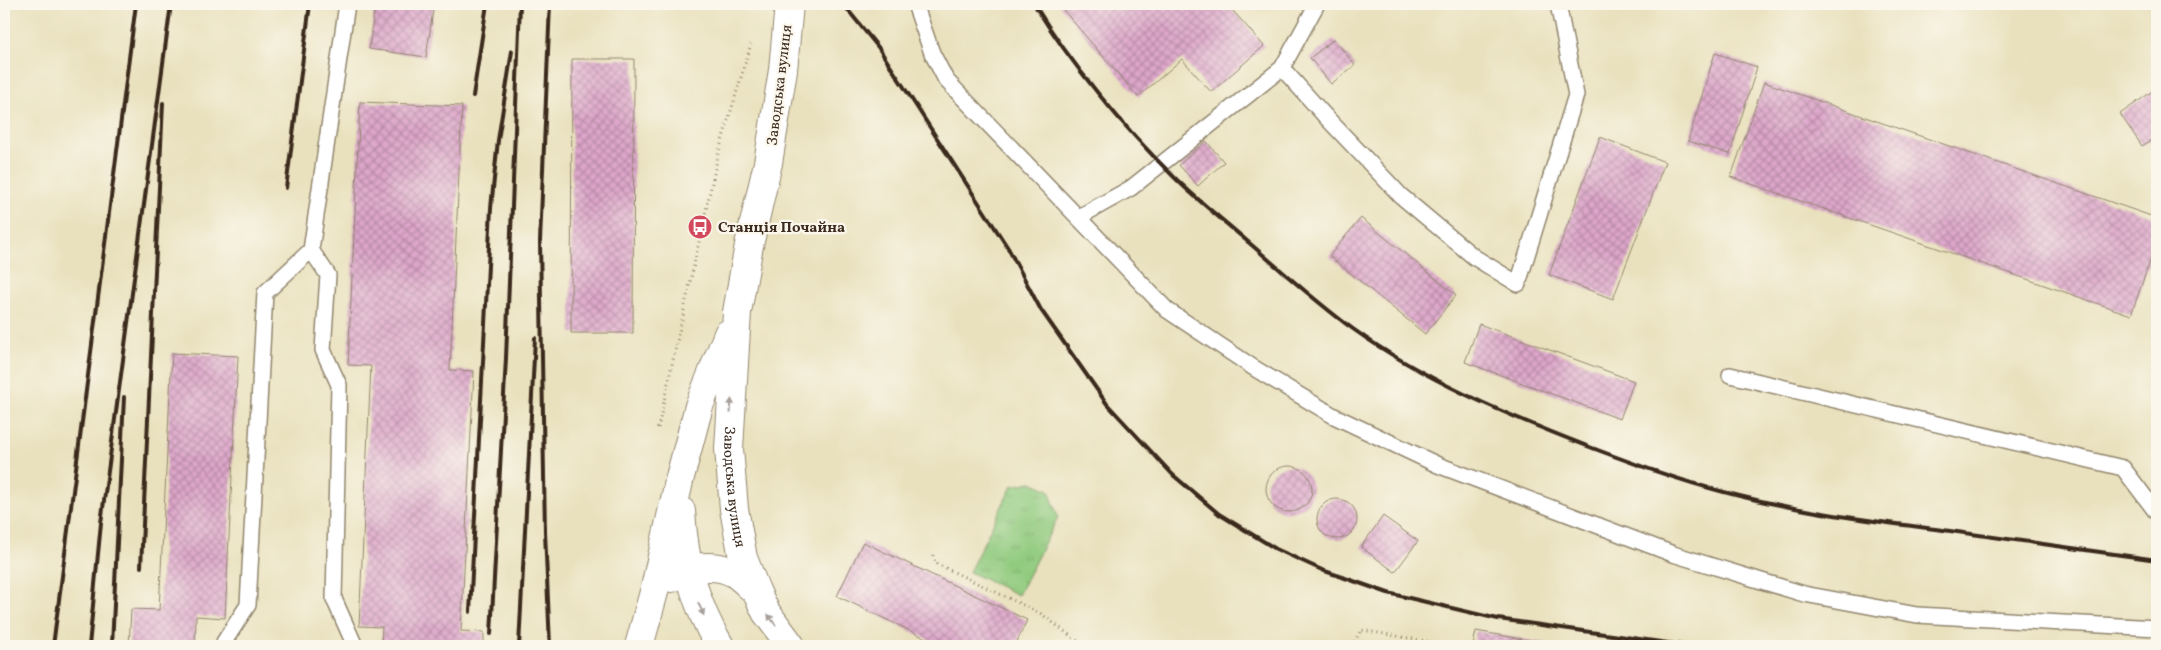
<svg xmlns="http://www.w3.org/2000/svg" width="2161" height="650" viewBox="0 0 2161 650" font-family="Vollkorn,serif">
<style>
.grass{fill:url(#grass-tufts);stroke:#667a4e}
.building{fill:url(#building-cross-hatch)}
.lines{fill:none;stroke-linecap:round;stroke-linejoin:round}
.service-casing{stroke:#92866e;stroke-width:18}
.tertiary-casing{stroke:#92866e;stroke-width:30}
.path{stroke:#92866e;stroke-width:3;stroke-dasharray:1 4;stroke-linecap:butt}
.service{stroke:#fff;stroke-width:15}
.tertiary{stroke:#fff;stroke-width:28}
.rail{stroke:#3b2a1e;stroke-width:4}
.oneway{fill:#a79f9a}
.labels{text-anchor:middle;stroke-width:4.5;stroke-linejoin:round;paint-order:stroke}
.street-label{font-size:15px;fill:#3b2a1e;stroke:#fbf7ec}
.poi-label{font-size:15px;font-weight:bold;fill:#3b2a1e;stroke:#fbf7ec;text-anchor:start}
</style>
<defs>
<pattern id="grass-tufts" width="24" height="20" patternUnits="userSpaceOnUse" patternTransform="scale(1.25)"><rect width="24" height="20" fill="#91cb7f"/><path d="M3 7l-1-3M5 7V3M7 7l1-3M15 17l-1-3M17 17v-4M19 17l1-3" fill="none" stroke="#7eae6d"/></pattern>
<pattern id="building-cross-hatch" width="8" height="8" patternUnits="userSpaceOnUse" patternTransform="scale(1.25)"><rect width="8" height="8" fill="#dda6ca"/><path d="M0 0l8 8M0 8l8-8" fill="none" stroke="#b487a3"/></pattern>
</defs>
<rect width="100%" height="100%" fill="#fbf7ec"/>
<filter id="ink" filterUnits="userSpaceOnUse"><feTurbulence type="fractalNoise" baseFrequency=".02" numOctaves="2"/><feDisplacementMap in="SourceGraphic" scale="10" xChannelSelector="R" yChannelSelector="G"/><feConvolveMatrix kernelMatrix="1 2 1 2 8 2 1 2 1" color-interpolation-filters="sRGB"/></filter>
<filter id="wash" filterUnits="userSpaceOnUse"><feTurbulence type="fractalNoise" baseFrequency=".0096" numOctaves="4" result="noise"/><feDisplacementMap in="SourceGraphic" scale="20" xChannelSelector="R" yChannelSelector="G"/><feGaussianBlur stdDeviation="1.12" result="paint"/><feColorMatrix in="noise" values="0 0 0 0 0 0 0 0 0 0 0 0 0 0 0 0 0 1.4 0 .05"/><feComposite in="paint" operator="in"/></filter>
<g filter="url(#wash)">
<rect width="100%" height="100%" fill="#e9e1bd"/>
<path class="grass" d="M1031 482 1049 490 1058 517 1018 595 969 572 1012 486Z"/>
<g id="blocks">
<path class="building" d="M375 4H434L426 57 369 49Z
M1058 4H1227L1264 46 1211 92 1182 59 1138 97Z
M1334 39 1355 65 1331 84 1310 58Z
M1715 53 1757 67 1730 154 1688 141Z
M572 59H634L633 333H571Z
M1764 82 2157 218V241L2131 315 1731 177Z
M2157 88V136L2142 146 2120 114Z
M360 102 462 106 450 370 474 371 461 631 484 632V646H381L382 627 359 626 371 366 348 365Z
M1600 137 1665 162 1613 299 1549 275Z
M1206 141 1224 162 1198 186 1179 165Z
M1361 218 1456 295 1425 334 1329 256Z
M1479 324 1634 381 1620 419 1465 362Z
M172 353 238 356 225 618 196 616 195 646H129L131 609 159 610Z
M1266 489a23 23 0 1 1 46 0a23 23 0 1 1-46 0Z
M1317 519a20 20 0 1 1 40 0a20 20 0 1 1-40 0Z
M1383 516 1418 541 1395 572 1361 547Z
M863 542 1027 620 1015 646H942L837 596Z
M1476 631 1557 645V646H1473Z"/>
</g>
</g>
<g filter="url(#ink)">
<use href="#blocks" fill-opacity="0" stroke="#92866e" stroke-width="1"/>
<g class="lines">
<defs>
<path id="service" d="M915 4 932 53 946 80 1167 310 1254 368 1334 416 1438 465 1673 554 1804 594 1917 615 2157 628
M1282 68 1325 116 1401 196 1474 257 1518 284 1576 95 1558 4
M1079 217 1131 188 1282 68 1317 4
M311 250 328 275 323 350 339 385 334 599 355 646
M1730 375 2123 468 2157 513
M224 646V642L248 605 265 293 311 250 347 4"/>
<g id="tertiary">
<path id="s1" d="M789 4 783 70 768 163 749 245 737 312 729 449 734 509 743 558 756 591 766 612 791 646"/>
<path d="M681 511C684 560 694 604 720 646"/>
<path d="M672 578C689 566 716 563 734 573 742 578 749 586 756 591"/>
<path d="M639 646 654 592 680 477 699 406 728 334"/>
</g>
</defs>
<use href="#service" class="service-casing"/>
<use href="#tertiary" class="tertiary-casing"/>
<path class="path" d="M658 428 719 151 751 44
M933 555 935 563 1040 613 1084 646
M1352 646 1361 630 1456 646"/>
<use href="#service" class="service"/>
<use href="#tertiary" class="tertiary"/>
<path class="rail" d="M550 4 540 241 545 532 550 646
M843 4 878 47 1008 248 1041 310 1107 404 1173 475 1219 514 1276 549 1322 570 1388 593 1498 619 1689 646
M1034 4C1071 64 1123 127 1174 177 1197 200 1223 220 1247 241 1282 271 1316 302 1353 329 1424 380 1507 415 1587 446 1632 463 1677 480 1724 492 1795 511 1870 521 1943 530 2015 540 2086 550 2157 560
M473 96 487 4
M286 188 310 4
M141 567 163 103
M470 612 491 208 498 140 512 51
M491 634 506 358 520 4
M53 646 136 4
M89 646 101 523 171 4
M112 646 124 397
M519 646 535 338"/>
</g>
<defs><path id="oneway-solid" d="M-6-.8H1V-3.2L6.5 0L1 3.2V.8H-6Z" transform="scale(1.25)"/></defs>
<g class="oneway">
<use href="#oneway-solid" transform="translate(731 406) rotate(-86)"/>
<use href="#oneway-solid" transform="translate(701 609) rotate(67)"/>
<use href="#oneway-solid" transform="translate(772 620) rotate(-126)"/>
</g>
</g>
<defs>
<symbol id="bus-disc" viewBox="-11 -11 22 22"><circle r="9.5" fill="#d1495b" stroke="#fbf7ec"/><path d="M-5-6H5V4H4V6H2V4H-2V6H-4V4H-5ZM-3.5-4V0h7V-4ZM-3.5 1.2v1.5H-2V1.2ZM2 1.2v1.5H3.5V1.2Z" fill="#fff"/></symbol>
</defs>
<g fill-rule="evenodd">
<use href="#bus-disc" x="686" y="213" width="28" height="28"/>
</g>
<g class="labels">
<g class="street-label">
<text transform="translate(779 85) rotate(-83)" y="5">Заводська вулиця</text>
<text dy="5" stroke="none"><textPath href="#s1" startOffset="488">Заводська вулиця</textPath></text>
</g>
<g class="poi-label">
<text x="718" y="232">Станція Почайна</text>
</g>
</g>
<rect width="2161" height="650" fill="none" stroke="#fbf7ec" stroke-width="20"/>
</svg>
